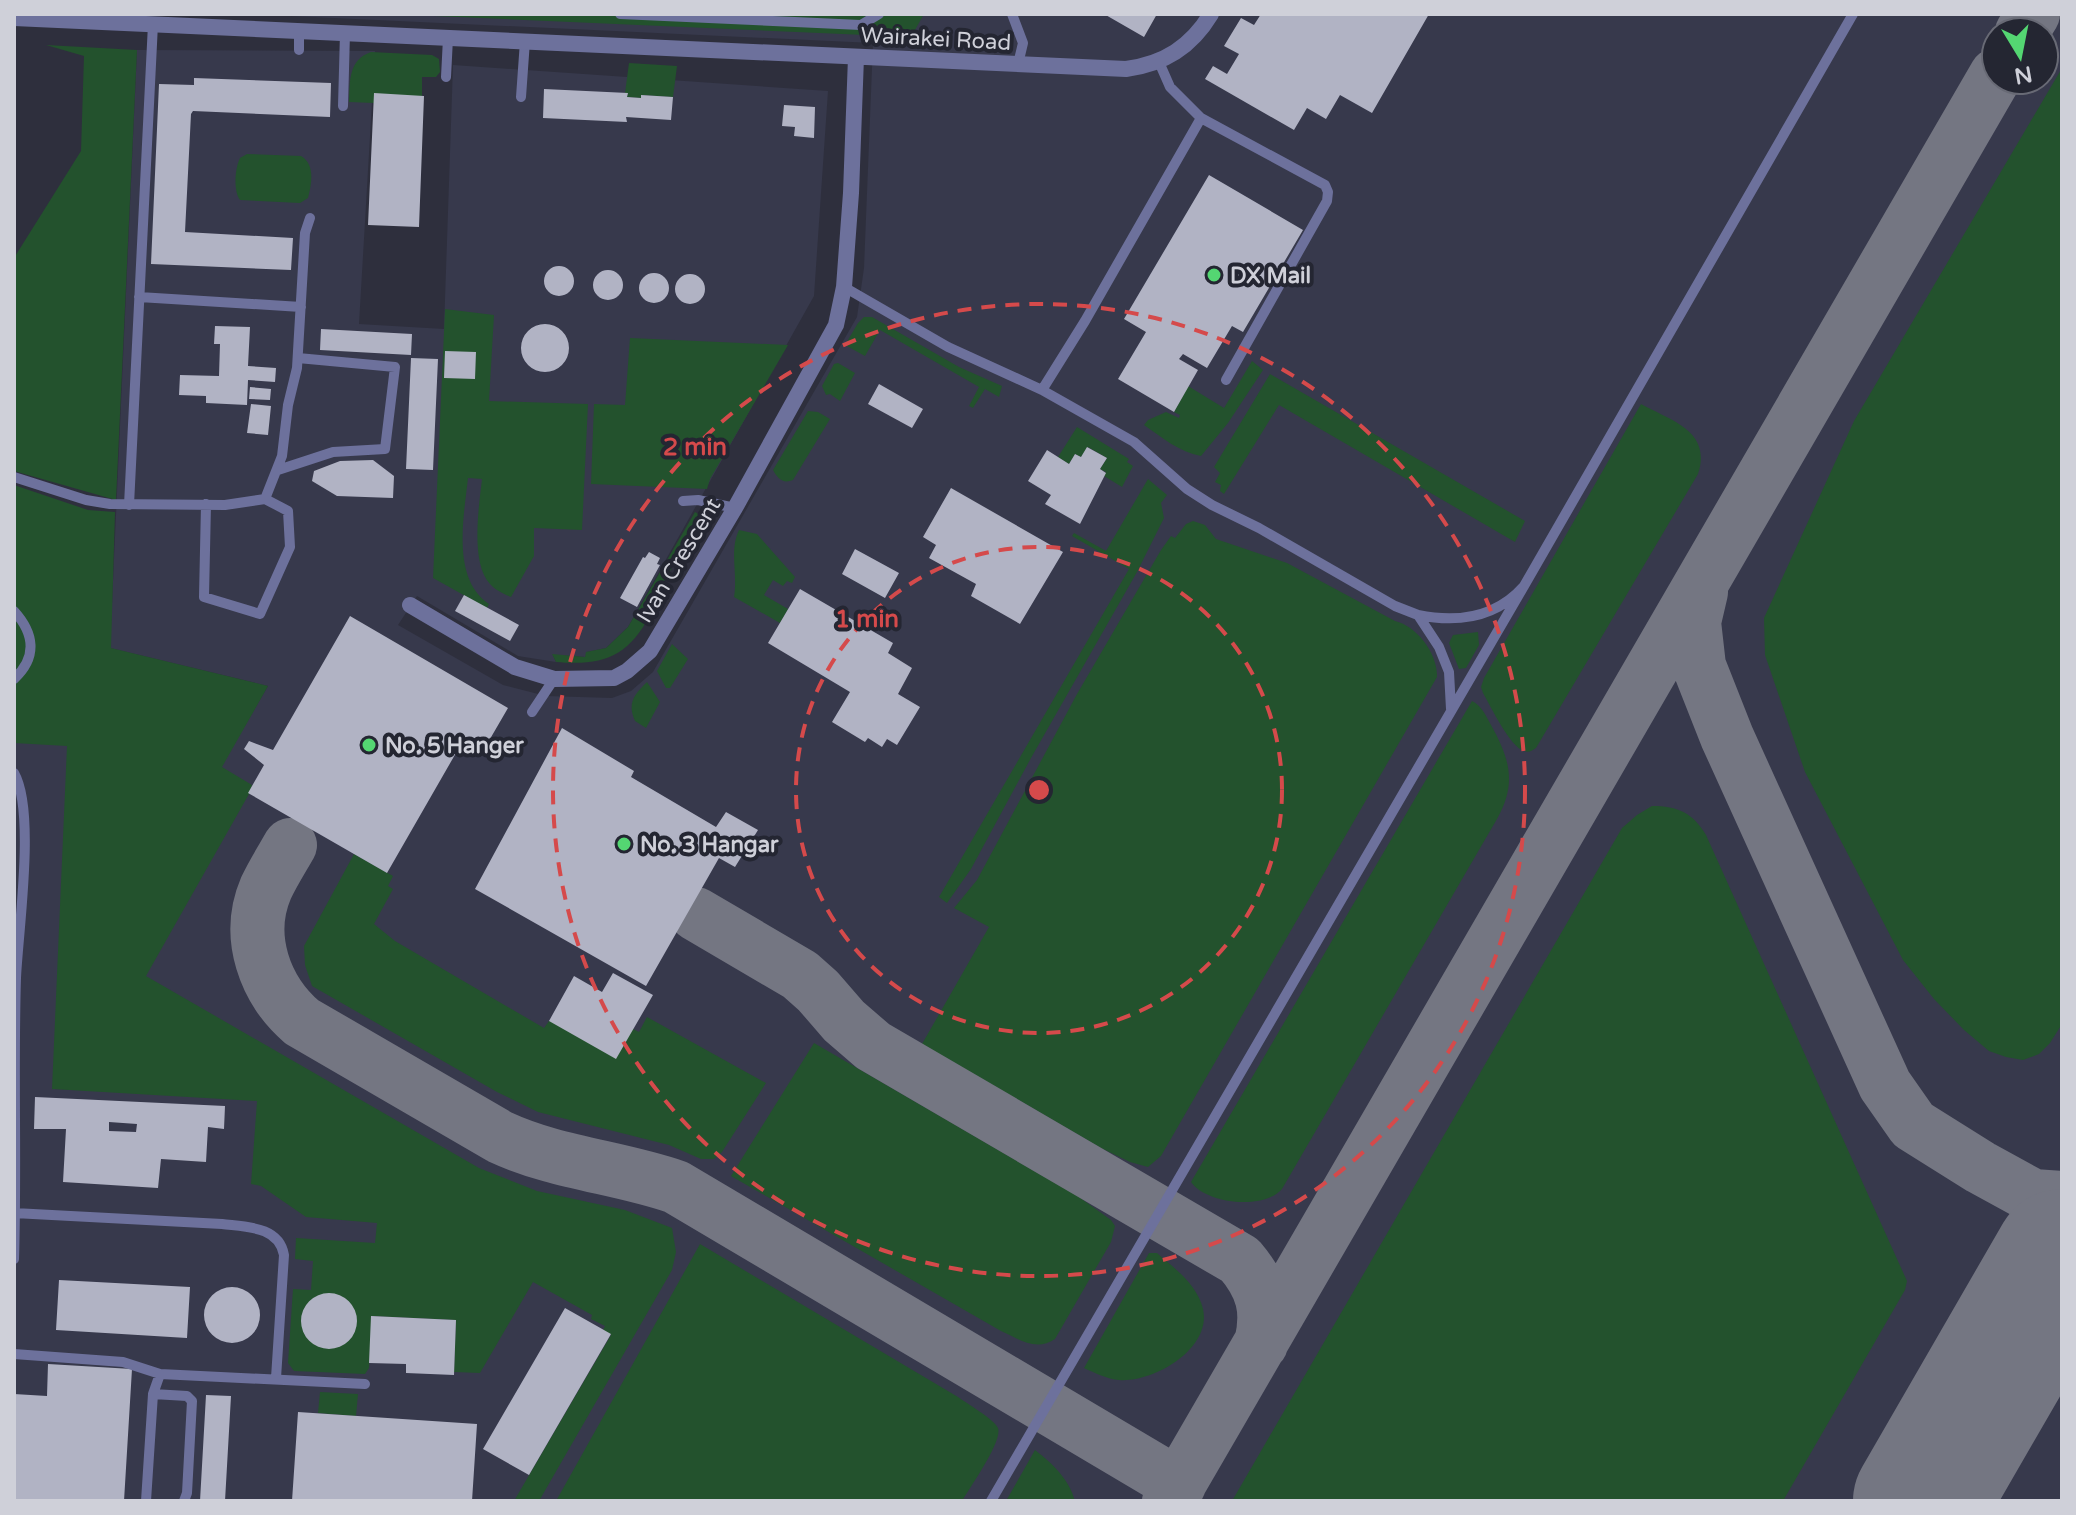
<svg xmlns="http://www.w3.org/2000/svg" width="2076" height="1515" viewBox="0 0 2076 1515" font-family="'Varela Round',sans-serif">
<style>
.built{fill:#37394c;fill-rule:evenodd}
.green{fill:#23522d}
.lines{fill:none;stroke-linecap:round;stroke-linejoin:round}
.taxiway{stroke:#747682;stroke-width:54}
.runway{stroke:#747682;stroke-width:136}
.building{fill:#b1b3c4;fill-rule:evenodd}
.service{stroke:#6d719c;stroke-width:10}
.minor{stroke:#6d719c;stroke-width:16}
.ring{fill:none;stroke:#d54a4b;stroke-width:4;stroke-dasharray:14 10}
.poi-dot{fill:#54d672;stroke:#242632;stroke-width:3}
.labels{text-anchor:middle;stroke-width:8;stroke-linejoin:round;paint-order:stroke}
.street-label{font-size:22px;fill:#cfd0d9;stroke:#242632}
.poi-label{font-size:22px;font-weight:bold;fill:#cfd0d9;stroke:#242632;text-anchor:start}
.centre{fill:#d54a4b;stroke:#242632;stroke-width:4}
.ring-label{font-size:24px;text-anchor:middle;font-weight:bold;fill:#d54a4b;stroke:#242632;stroke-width:8;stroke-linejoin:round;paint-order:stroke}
</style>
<rect width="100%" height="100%" fill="#2e2f3d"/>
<path class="built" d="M246 14H2062V1501H14V738L68 741 53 1089 108 1090 120 939 268 686 110 648 137 50 375 51 359 324 444 329 453 65 828 91 814 296 628 627 606 648 587 652 586 657 553 655 556 662 518 656 417 596 398 625 503 685 546 696 612 698 631 691 653 672 857 317 864 268 873 43ZM1996 32H2044V80H1996Z"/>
<path class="green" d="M388 14H924L911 37Z
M46 45 137 50 116 500 14 471V258L81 151 84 56Z
M371 52 432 55 439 59 440 72 436 77H422V96L374 103 349 102C350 81 348 60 371 52Z
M629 63 677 66 673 97 642 95 641 98 627 97 628 93H625Z
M2062 68V1024L2050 1043 2039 1054 2023 1060 2006 1057 1989 1051 1964 1030 1934 999 1903 960 1805 772 1765 655 1764 618 1854 421Z
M247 154 301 156C315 164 312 183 308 198L300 203 240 200C233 191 235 168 240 158Z
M445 309 494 315 489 401 588 404 582 530 534 528V556L511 597C504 594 495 590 490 584 470 563 479 506 482 479L468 478C464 516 451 579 489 604L487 608 433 578Z
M864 317H872L959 367 1002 386 999 397 985 389 973 408 969 406 979 387 880 330 865 356 845 345 858 323Z
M630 338 788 345 710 479 707 489 591 484 594 404 625 405Z
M1252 361 1263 370 1228 423 1201 456C1179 452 1163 438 1144 425L1148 420 1166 412 1179 418 1180 415 1174 412 1188 386 1224 408Z
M838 363 855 373 840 401 830 394 826 395 822 386 834 364Z
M1270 374 1525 521 1515 542 1279 405 1224 494 1220 491 1221 485 1215 482 1220 473 1214 467Z
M1641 404C1672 421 1712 431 1698 474L1536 748C1531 751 1529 753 1524 751 1510 747 1491 707 1483 693L1481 687 1484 678Z
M808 411 818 412 830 419 793 480C783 484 778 479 773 470Z
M1077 427 1129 459 1127 462 1133 466 1122 487 1104 476 1106 472 1100 469 1107 458 1088 447 1081 457 1075 454 1069 464 1058 457Z
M1148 479 1167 495 1161 503 1164 518 1137 572 1031 758 971 869 947 903 939 897 1129 569 1072 536 1074 533 1106 551Z
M14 485 88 510 115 512 111 648 268 686 222 767 252 785 249 794 146 976 479 1168 537 1191 625 1210 672 1228 676 1252 672 1270 539 1501H514L611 1335 603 1330 605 1326 591 1319 592 1315 533 1282 480 1373 454 1372 456 1320 372 1316 369 1368 365 1374 294 1371 288 1363 293 1289 311 1290 313 1261 295 1259 296 1238 375 1243 377 1223 306 1217 261 1186 251 1184 257 1101 52 1089 67 746 14 743Z
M695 512 706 518 692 543 684 547 649 607 650 615C628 657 603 666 556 662L552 654 585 657 586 652 606 648 628 627Z
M1193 521 1205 525 1216 539 1287 563 1395 621C1417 626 1438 654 1437 677L1161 1156 1148 1167 1130 1162 1101 1148 922 1044 989 927 954 908 977 880 1077 694 1161 550 1171 536 1175 538 1186 524Z
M739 530 757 534 795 577 792 583 787 581 783 586 773 580 764 595 788 609 780 623 734 597C738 573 729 551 739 530Z
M1478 632 1479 645 1466 668 1459 669 1449 643 1453 635Z
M672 644 688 659 670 688H666L657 671Z
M647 682 660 702 646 728 635 721C627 703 634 695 647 682Z
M1472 701C1482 706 1486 716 1491 725 1510 759 1517 784 1497 819L1282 1189C1264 1210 1206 1204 1191 1182Z
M1652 806C1678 806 1693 813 1706 835L1907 1281 1905 1290 1783 1501H1232L1622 828 1637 815Z
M354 854 393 876 388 886 393 889 374 924 395 941 544 1028 549 1021 633 1029 639 1032 647 1017 766 1083 722 1152 714 1159H701L669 1145 538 1112 497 1092 312 986 305 965 304 946Z
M814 1043 1079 1197 1111 1220 1115 1226 1111 1242 1055 1339C1036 1352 1019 1339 1001 1331L731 1176Z
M700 1244 958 1397C966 1403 994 1419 998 1428 1003 1441 970 1487 962 1501H556Z
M1149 1253H1157C1175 1269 1197 1284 1203 1309 1212 1349 1153 1383 1119 1380 1107 1379 1095 1373 1084 1368Z
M320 1392 358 1394 356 1416 318 1413Z
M1035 1450C1053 1464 1069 1479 1075 1501H1006Z"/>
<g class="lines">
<path class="taxiway" d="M2022 32 2033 14
M1701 592 1694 622 1699 666 1727 737 1885 1085 1913 1125 1980 1167 2033 1196 2062 1198
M290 845C282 859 273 873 266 888 245 937 265 990 302 1022L500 1137C556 1163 618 1167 676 1187L1179 1485
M696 914 800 975 818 991 844 1021 873 1046 1240 1260C1263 1287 1269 1310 1261 1344
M1169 1501 1996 75"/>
<path class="runway" d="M1921 1501 2062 1257"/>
</g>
<path class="building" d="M1104 14H1157L1144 37Z
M1261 14H1429L1372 113 1340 95 1326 119 1307 108 1294 130 1205 79 1213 66 1227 74 1239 54 1224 46 1241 18 1254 25Z
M194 78 331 83 330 117 193 111 191 114 185 232 293 238 291 270 151 264 159 84 194 85Z
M544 89 628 93 627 97 641 98V95L673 97 671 120 626 117 627 122 543 118Z
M374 93 424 96 419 227 368 225Z
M784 105 815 107 814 138 794 136 795 127 782 126Z
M1209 175 1303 230 1243 332 1232 326 1207 368 1183 354 1179 359 1198 370 1174 412 1118 379 1146 332 1124 319Z
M544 281a15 15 0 1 1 30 0a15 15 0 1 1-30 0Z
M593 285a15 15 0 1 1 30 0a15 15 0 1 1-30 0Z
M639 288a15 15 0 1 1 30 0a15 15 0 1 1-30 0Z
M675 289a15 15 0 1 1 30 0a15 15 0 1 1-30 0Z
M521 348a24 24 0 1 1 48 0a24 24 0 1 1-48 0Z
M215 326 250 327 248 366 276 368 275 382 248 380 247 405 206 403V396L179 395 180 375 219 376 220 344H214Z
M321 329 412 334 411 355 320 350Z
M445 351 476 352 475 379 444 378Z
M411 358 438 359 433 470 406 469Z
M879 384 923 409 912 428 868 404Z
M250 387 271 389 270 400 249 399Z
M251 404 271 406 268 435 247 433Z
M1087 447 1107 458 1100 469 1106 473 1080 524 1045 504 1051 495 1028 481 1047 450 1069 464 1075 454 1081 457Z
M373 460 394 476 393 498 337 496 312 481 314 471 340 461Z
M951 488 1063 552 1020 624 971 596 976 584 929 558 936 545 923 537Z
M855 549 899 573 885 598 842 574Z
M649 552 660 558 657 564 660 565 637 607 620 598 643 557 645 558Z
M800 589 893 643 888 653 912 668 898 694 920 707 897 745 887 739 882 747 868 738 865 742 832 722 850 692 768 643Z
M464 595 519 625 510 641 455 611Z
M350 616 508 708 483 751 464 739 387 873 248 793 264 765 244 749 249 741 273 750Z
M562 728 634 771 631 777 716 827 726 812 758 830 735 867 719 858 646 986 475 889Z
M613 973 653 995 616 1059 549 1021 574 976 602 992Z
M35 1097 225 1106 224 1129 208 1127 206 1162 161 1159 158 1188 63 1182 66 1129H34ZM109 1122 137 1124 136 1132 109 1131Z
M59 1280 190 1287 187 1338 56 1330Z
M204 1315a28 28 0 1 1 56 0a28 28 0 1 1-56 0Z
M301 1321a28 28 0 1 1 56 0a28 28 0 1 1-56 0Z
M565 1308 611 1334 529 1475 483 1449Z
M371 1316 456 1320 454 1375 406 1373V1364L369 1363Z
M48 1364 132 1369 124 1501 14 1500V1394L47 1396Z
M206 1395 231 1396 225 1501H200Z
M298 1412 477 1424 472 1501H292Z"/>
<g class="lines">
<path class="service" d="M620 14 861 25 879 14
M1012 14 1023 43 1018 64
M299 50V31
M1159 62 1170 87 1201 118
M446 77 448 38
M521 97 525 41
M343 106 345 33
M844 287 948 347 1042 390 1134 442 1187 489 1212 505 1259 528 1395 606 1418 615 1439 647 1449 672 1451 709
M139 297 301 307
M1042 390 1085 321 1201 118 1325 185 1328 192 1327 201 1226 380
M278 470 333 452 385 449 395 367 298 358
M14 477 86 500 110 504 225 505 265 499 282 456 288 405 297 368 305 233 310 218
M683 501 698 500 735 508
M206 504 204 597 260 614 290 547 288 511 265 499
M129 505 153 24
M14 611C34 633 38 657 14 679
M1418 615C1458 623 1496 618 1524 586L1853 14
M532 712 554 679
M14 773C36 811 18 931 16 978 13 1072 17 1165 14 1259
M14 1213 222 1224C246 1227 279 1226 284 1255L276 1378
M14 1354 123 1362 160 1374 365 1384
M153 1394 187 1396 192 1401 187 1493 184 1501
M146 1501 153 1394 160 1374
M991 1501 1524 586"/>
<path class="minor" d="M14 18 1126 69C1164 64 1191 47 1211 14
M410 605 515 667 554 679 614 678 627 671 650 651 735 508 836 325 844 287 851 193 856 57"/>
</g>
<g class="ring">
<circle cx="1039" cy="790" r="243"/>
<circle cx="1039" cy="790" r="486"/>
</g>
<g class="poi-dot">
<circle cx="1214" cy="275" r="8"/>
<circle cx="369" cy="745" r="8"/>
<circle cx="624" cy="844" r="8"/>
</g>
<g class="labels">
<g class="street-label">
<text transform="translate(936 38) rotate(3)" y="8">Wairakei Road</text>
<text transform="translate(678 560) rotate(-59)" y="8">Ivan Crescent</text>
</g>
<g class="poi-label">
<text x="1230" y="283">DX Mail</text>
<text x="385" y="753">No. 5 Hanger</text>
<text x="640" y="852">No. 3 Hangar</text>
</g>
</g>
<circle cx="1039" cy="790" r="12" class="centre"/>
<g class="ring-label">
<text x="695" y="455">2 min</text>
<text x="867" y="627">1 min</text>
</g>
<rect width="2076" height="1515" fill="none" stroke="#cfd0d9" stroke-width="32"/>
<g transform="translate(2020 56) rotate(170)"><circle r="38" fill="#242632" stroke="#686a75" stroke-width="2"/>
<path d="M0-6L14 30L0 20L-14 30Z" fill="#54d672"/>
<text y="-12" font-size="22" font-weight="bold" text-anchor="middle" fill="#cfd0d9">N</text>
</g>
</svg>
